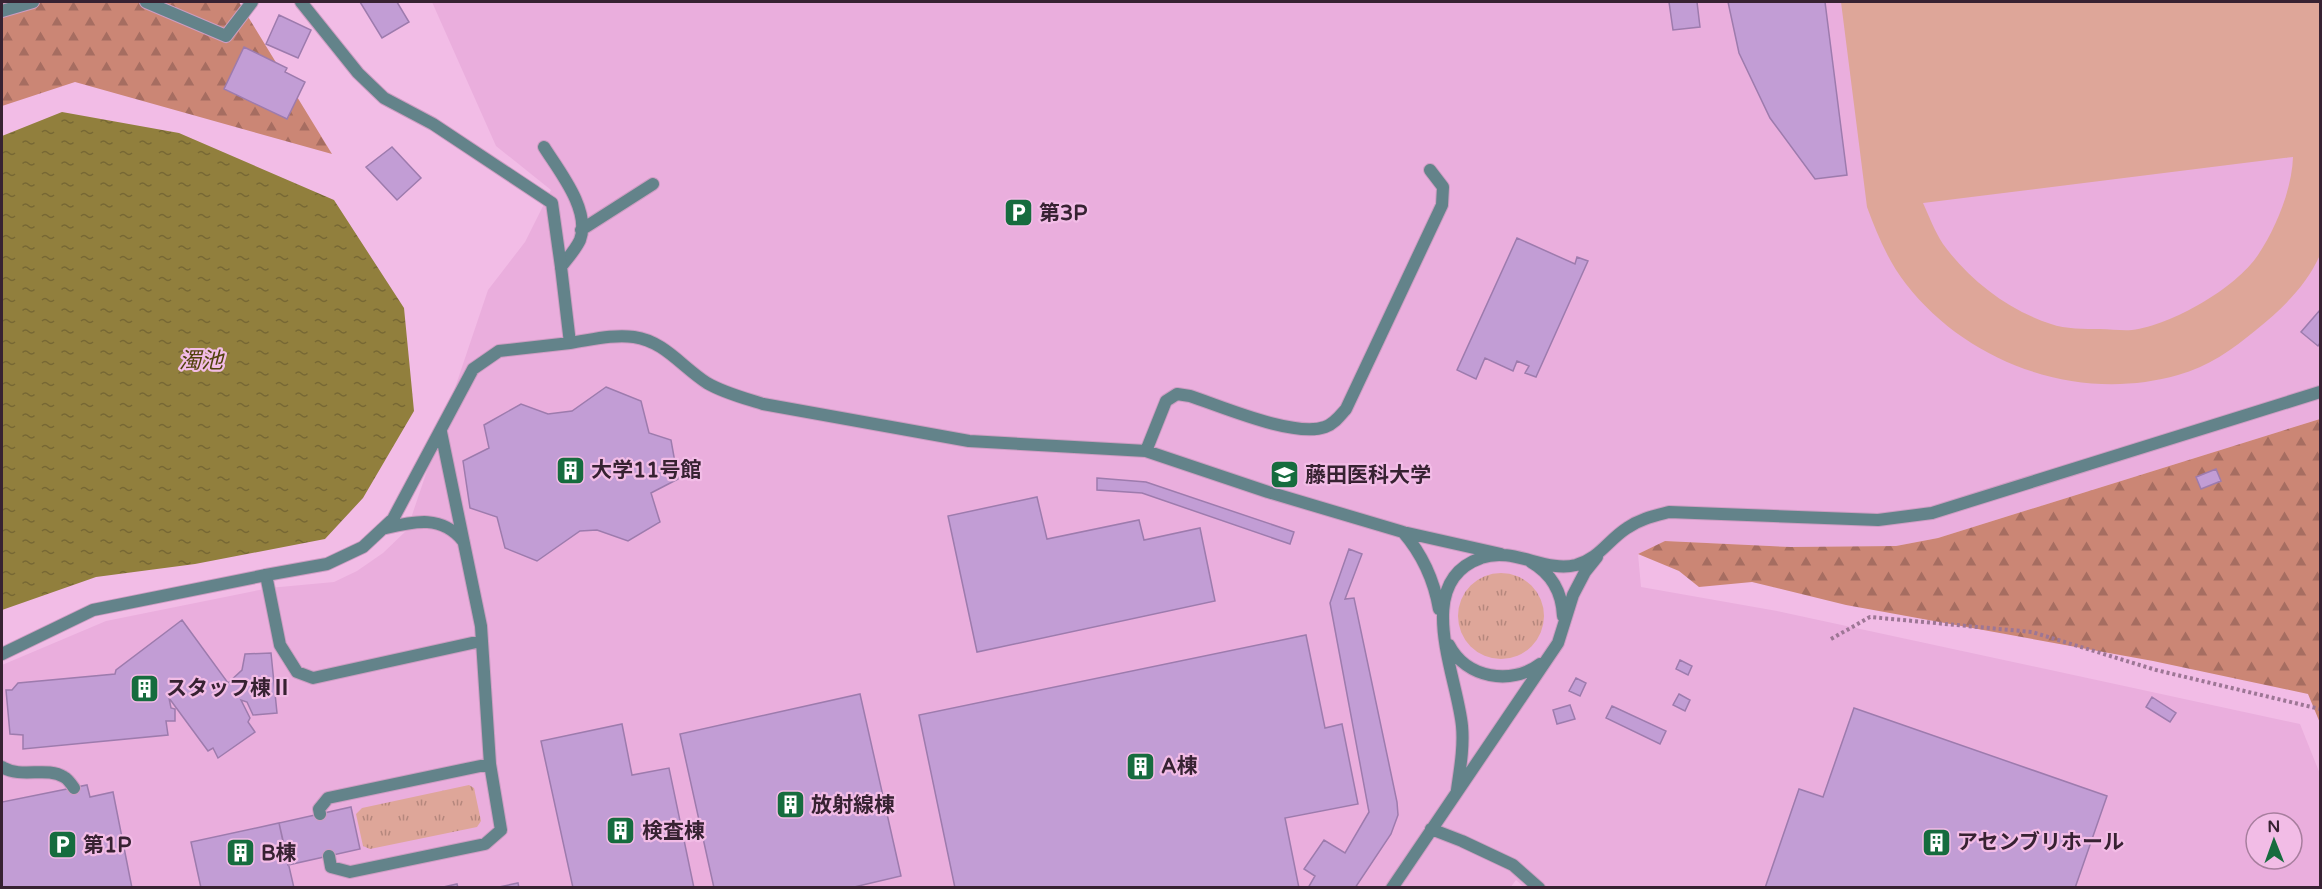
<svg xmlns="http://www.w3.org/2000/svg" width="2322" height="889" viewBox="0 0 2322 889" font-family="'Varela Round','Noto Sans JP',sans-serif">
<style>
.built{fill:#eaaedd;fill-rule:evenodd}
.grass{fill:url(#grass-tufts)}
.forest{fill:url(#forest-firs)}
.garden{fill:#dea699;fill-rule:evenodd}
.water{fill:url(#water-ripples)}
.building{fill:#c29dd5;stroke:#9d7bad;stroke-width:1.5}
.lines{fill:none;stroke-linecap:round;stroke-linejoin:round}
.service-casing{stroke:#cd9dc2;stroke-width:14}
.minor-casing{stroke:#cd9dc2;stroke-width:14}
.path{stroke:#9d7695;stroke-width:4;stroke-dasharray:3 3;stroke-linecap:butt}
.service{stroke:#63838a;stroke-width:12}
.minor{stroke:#63838a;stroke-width:12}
.labels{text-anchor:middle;stroke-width:4.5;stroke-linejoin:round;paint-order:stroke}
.poi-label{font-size:21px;font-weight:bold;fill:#372232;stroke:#f2bce6;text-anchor:start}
.water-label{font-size:22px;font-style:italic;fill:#4f410b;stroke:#f2bce6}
</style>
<defs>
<pattern id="grass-tufts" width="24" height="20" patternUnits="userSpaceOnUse" patternTransform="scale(1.5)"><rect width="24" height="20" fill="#dea699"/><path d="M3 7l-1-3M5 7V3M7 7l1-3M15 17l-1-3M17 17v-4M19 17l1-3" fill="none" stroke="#b5877d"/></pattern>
<pattern id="forest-firs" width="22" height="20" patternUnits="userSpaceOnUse" patternTransform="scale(1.5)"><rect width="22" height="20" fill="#cb8675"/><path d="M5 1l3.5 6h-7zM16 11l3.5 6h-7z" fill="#a66d61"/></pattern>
<pattern id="water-ripples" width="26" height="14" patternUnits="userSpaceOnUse" patternTransform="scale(1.5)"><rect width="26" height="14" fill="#917f3d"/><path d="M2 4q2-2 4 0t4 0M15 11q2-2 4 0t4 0" fill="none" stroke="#776834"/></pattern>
</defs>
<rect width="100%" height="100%" fill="#f2bce6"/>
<path class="built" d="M432 2H2320V419L1938 538 1896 546 1791 547 1666 541 1638 554 1641 587 1777 611 2300 724 2320 774V887L1525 888 1516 880 1510 888H2V665L106 621 269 588 334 582 357 571 383 553 407 530 488 290 525 242 551 190 496 146ZM2256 823H2292V859H2256Z"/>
<path class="grass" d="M1458 616a43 43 0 1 1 86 0a43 43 0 1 1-86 0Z
M469 785 474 788 481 821 477 827 370 849 363 846 356 814 362 808Z"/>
<path class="forest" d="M2 2H239L332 154 75 82 2 106Z
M2320 419V723L2308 694 2153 661 1846 605 1752 582 1699 587 1679 571 1638 554 1665 541 1791 547 1896 546 1938 538Z"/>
<path class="garden" d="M1841 2H2320V255C2306 286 2283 308 2256 330 2233 349 2208 367 2178 375 2080 403 1969 365 1906 284 1888 261 1877 234 1867 207ZM2293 157C2292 189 2276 228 2258 255 2236 288 2172 325 2132 330 2122 331 2111 329 2100 329 2085 329 2065 329 2051 324 2008 310 1969 280 1943 244 1935 232 1929 216 1923 203Z"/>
<path class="water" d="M62 112 179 133 334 200 404 308 414 411 363 498 325 539 195 564 96 577 2 610V136Z"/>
<path class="building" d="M360 2H397L409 22 382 38Z
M1669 2H1697L1700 27 1673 30Z
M1728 2H1825L1847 175 1815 179 1770 118 1739 53Z
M279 15 311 30 298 58 266 44Z
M244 47 287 68 285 72 305 82 287 119 224 89Z
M392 147 421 178 397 200 366 167Z
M1517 238 1575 264 1577 257 1588 261 1536 377 1525 373 1529 366 1517 361 1513 371 1485 358 1476 379 1457 370Z
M2320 310V343L2318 346 2301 332Z
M606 387 641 401 649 433 671 440 678 479 651 493 660 522 628 541 597 530 580 531 537 561 505 548 497 517 470 508 463 461 489 448 484 425 521 404 548 414 572 411Z
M2216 469 2221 481 2201 489 2196 477Z
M1097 478 1146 482 1294 532 1290 544 1142 493 1097 490Z
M1037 497 1047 539 1139 520 1144 540 1200 528 1215 601 977 652 948 516Z
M1349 549 1362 554 1345 599 1354 598 1397 802 1398 815 1391 834 1355 888H1308L1315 876 1304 869 1324 840 1345 853 1369 812 1330 603Z
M182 620 228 683 242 670 245 654 271 653 277 713 253 715 247 702 241 700 250 718 248 722 255 732 218 758 213 748 208 751 169 698 171 708 175 709V721H166L168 735 23 749V735L10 734 6 690H12L18 683 115 674 116 670Z
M1306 635 1325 728 1342 724 1358 804 1285 818 1299 888H955L919 715Z
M1680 660 1692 666 1688 675 1676 669Z
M1576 678 1586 683 1580 696 1569 691Z
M860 694 901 876 850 888H714L680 734Z
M1679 694 1690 700 1685 711 1673 705Z
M2152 697 2176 713 2170 722 2146 707Z
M1570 705 1575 719 1557 724 1553 710Z
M1612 706 1666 731 1660 744 1606 718Z
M1854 708 2107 796 2075 888H1765L1799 789 1823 797Z
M622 724 632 775 669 768 694 888H573L541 741Z
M87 785 90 797 113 792 132 888H2V802Z
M351 807 360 849 288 865 279 823Z
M279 823 294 888H201L191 842Z
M518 883 519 888H494Z
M457 884 458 888H439Z"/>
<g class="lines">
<defs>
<path id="service" d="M544 147C559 171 591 210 580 240 576 249 567 259 561 267L570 343C591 340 613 334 634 337 664 341 682 367 707 383 724 393 744 398 763 404L969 441 1146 451 1268 492 1403 532 1501 554
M581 230 653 184
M1146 451 1166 401 1177 394 1190 396C1221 406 1294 438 1325 427 1334 424 1340 416 1346 409L1442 205 1443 187 1430 170
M386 528C415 521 442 515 463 541
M1403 532C1422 554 1434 580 1439 609
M1531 562C1552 574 1562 593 1563 616
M481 641 313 678 297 672 280 645 266 575 327 564 363 547 393 519 473 369 499 351 570 343
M1449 645C1466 678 1511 686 1540 664
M2 767C22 779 46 766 64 777 68 779 72 785 74 788
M1457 790C1460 769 1464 747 1462 726 1457 675 1412 582 1481 558 1513 546 1545 573 1576 565 1600 558 1607 541 1627 528 1640 519 1654 516 1669 512L1878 520 1932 513 2320 392
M320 814 319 809 328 798 490 764
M1431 829 1462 841 1513 865 1539 888
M329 856 331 867 350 872 485 844 501 830 490 764 481 626 441 432
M1392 888 1558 643 1573 595 1585 572 1597 557"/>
<path id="minor" d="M146 2 226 36 252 2
M301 2 358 73 384 98 433 124 552 203 561 267
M2 11 33 2
M2 654 93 610 266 575"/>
</defs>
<use href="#service" class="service-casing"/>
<use href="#minor" class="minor-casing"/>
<path class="path" d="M1831 639 1870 617 2032 632 2156 670 2320 709"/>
<use href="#service" class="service"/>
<use href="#minor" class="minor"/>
</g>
<defs>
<symbol id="parking-square" viewBox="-11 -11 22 22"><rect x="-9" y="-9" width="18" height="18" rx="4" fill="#166c3e" stroke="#f2bce6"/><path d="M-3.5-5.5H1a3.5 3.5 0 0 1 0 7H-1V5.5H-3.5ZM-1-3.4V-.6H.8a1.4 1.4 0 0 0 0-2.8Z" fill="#fff"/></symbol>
<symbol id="building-square" viewBox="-11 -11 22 22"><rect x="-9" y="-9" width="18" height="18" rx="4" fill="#166c3e" stroke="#f2bce6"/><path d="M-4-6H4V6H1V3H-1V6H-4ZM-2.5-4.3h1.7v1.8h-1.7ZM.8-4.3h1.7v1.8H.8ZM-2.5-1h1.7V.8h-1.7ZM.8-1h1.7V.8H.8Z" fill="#fff"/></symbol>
<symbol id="university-square" viewBox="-11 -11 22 22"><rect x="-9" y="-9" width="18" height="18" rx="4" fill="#166c3e" stroke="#f2bce6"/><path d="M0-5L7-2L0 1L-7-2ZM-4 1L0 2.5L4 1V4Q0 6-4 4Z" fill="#fff"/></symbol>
</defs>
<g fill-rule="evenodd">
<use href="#parking-square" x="1002" y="196" width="33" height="33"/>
<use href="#building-square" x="554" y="454" width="33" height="33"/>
<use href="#university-square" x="1268" y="458" width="33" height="33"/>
<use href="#building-square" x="128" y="672" width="33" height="33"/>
<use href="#building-square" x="1124" y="750" width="33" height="33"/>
<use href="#building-square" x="774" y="788" width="33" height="33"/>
<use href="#building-square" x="604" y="814" width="33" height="33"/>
<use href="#building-square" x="1920" y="826" width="33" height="33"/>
<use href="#parking-square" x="46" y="828" width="33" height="33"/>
<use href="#building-square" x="224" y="836" width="33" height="33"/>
</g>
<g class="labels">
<g class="poi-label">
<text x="1039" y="220">第3P</text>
<text x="591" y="477">大学11号館</text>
<text x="1305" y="482">藤田医科大学</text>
<text x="166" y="695">スタッフ棟Ⅱ</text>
<text x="1161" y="773">A棟</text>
<text x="811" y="812">放射線棟</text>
<text x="642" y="838">検査棟</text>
<text x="1957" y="849">アセンブリホール</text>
<text x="83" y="852">第1P</text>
<text x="261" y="860">B棟</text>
</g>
<g class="water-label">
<text x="201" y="368">濁池</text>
</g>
</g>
<rect width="2322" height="889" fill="none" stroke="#372232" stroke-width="6"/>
<g transform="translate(2274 841) rotate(359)"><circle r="28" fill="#f2bce6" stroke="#a77e9e" stroke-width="1.5"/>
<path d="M0-4.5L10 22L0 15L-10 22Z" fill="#166c3e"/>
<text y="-9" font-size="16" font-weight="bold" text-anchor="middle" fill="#372232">N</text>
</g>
</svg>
